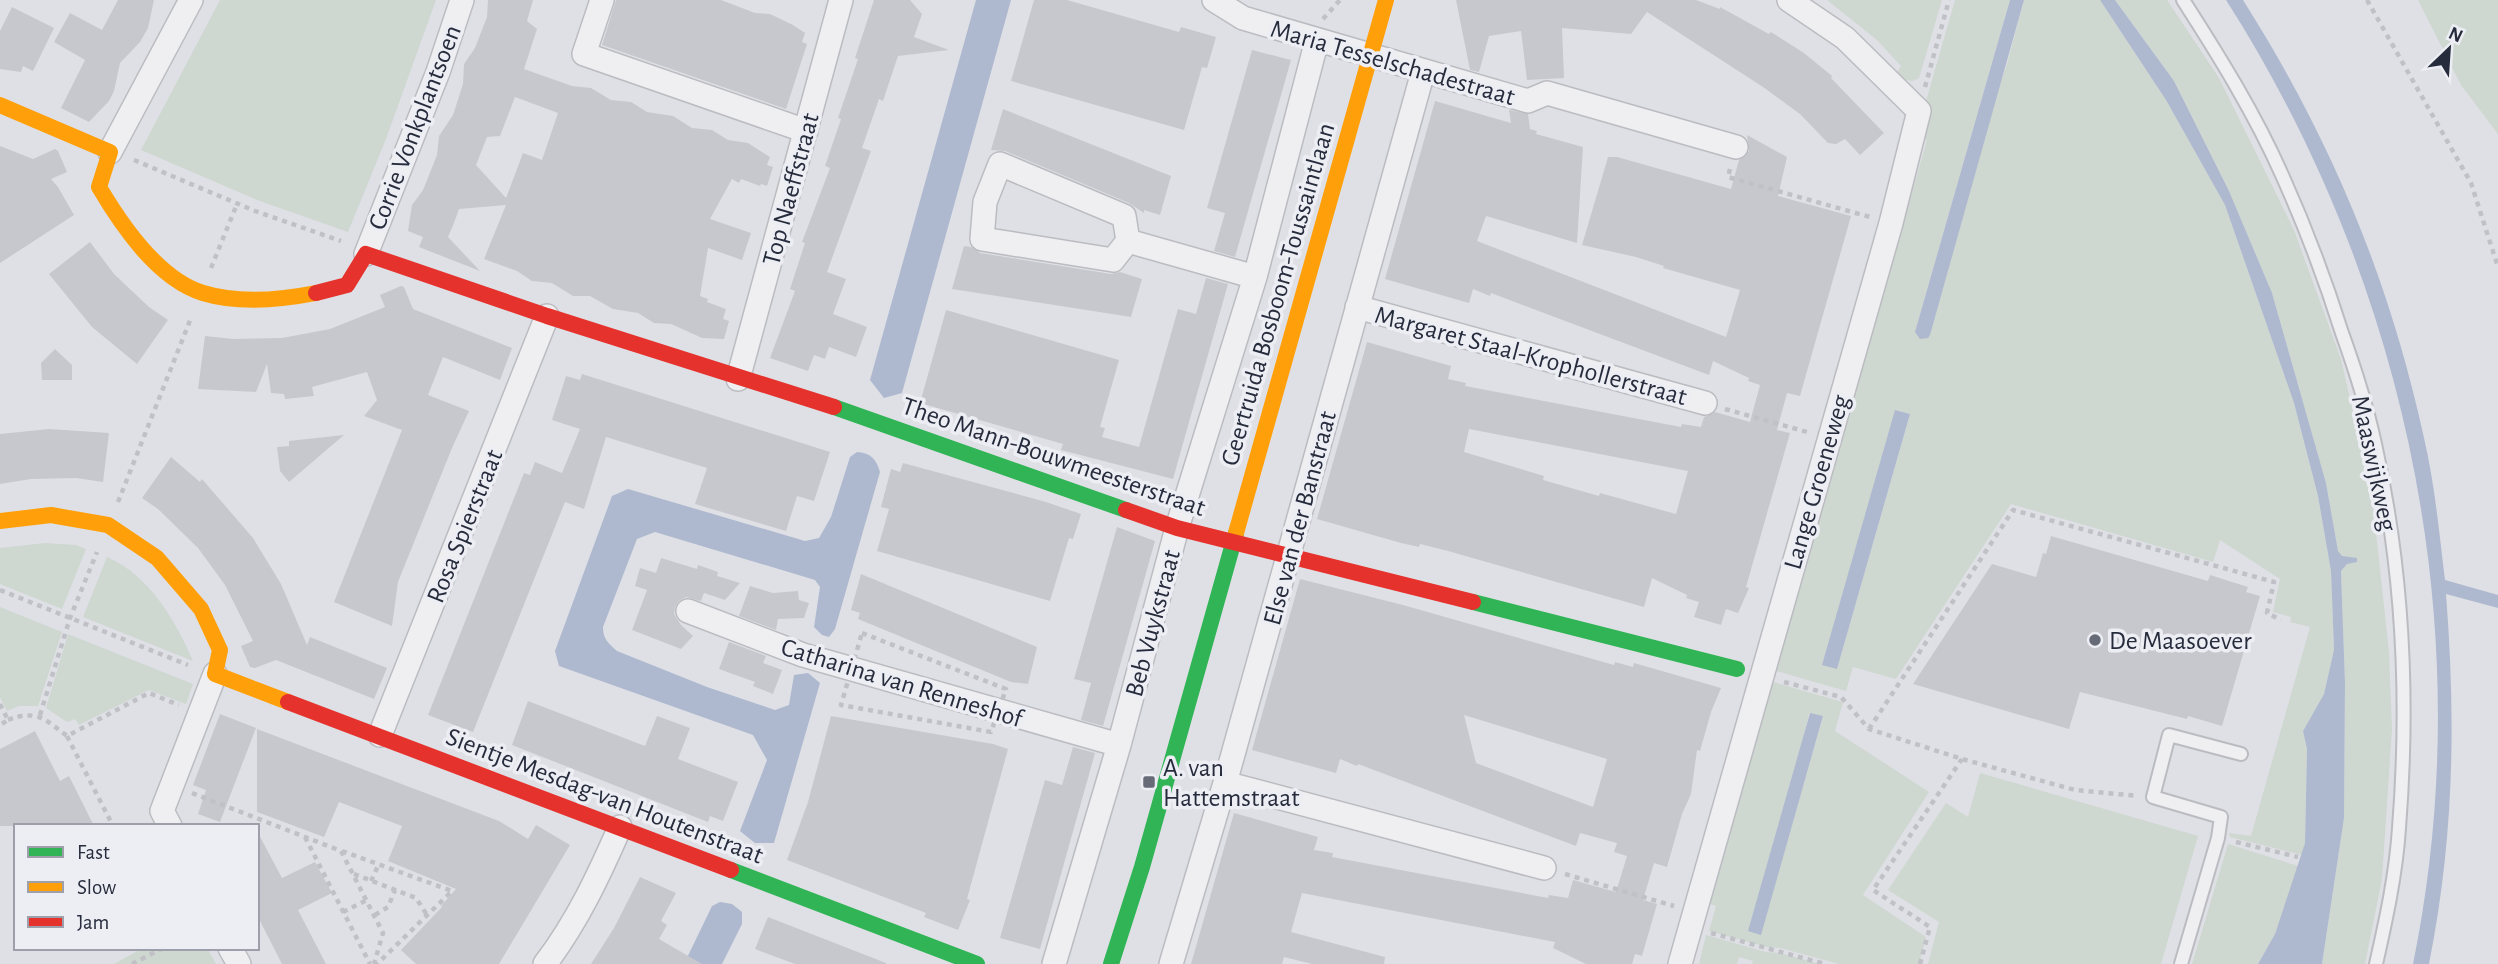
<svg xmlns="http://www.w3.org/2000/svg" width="2498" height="964" viewBox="0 0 2498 964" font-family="'Alegreya Sans',sans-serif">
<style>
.green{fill:#ced7d0;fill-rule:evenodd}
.water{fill:#aeb9cf}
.building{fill:#c7c8cd;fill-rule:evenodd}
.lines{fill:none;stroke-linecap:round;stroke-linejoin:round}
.lane-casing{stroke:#bbbcc1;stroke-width:16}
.street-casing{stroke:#bbbcc1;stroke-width:26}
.path{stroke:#c0c1c6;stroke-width:4.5;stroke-dasharray:5 5;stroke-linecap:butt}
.lane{stroke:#efeff1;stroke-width:12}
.street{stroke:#efeff1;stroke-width:23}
.fast{stroke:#30b455;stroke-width:16}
.slow{stroke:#ff9f0a;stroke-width:16}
.jam{stroke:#e5322d;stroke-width:16}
.poi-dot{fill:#676b78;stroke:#eceef4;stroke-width:2.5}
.labels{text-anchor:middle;stroke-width:7;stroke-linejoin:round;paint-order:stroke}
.street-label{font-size:26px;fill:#272c3d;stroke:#eceef4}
.poi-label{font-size:26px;fill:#272c3d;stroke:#eceef4;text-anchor:start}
</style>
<rect width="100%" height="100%" fill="#dfe0e5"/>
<path class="green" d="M220 0H436L386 139 348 232 257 200 141 150Z
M1827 0H1942L1919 78 1913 81 1906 80 1897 72 1901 66 1877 40Z
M1955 0H2010L1915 332 2007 64 2024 0H2100L2166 100 2225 205 2294 403 2318 496 2331 571 2334 650 2324 694 2303 731 2307 749 2305 843 2302 855 2230 837 2229 833 2251 836 2310 627 2290 622 2291 617 2273 612 2280 579 2220 540 2213 562 2011 504 1896 679 1853 667 1846 691 1776 671 1927 140 1922 137 1930 108 1926 101ZM1895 410 1910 414 1837 669Z
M2115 0H2167L2219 78 2294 230 2341 359 2372 496 2389 652 2392 729 2382 879 2365 964H2322L2344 818 2345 683 2341 571 2347 564 2338 551 2326 483 2272 293 2229 191 2174 81Z
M2418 0H2498V134L2461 85Z
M45 543 76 545 86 549 62 609 0 584V548Z
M107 557C149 575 176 621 193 661L83 617Z
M0 607 62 632 38 706H19L7 711 0 697Z
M68 634 193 684 186 704 149 690 79 725 75 719 67 722 46 708Z
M1773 682 1843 702 1835 731 1929 792 1863 895 1926 937 1919 964H1839L1780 948 1767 947 1709 931 1716 906 1710 904ZM1809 713 1823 717 1760 935Z
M1980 773 2198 836 2161 964H1928L1939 922 1888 890 1946 803 1968 817Z
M2228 844 2298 866 2275 934 2258 964H2192Z
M1706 935 1766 952 1780 953 1819 964H1752L1753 961 1739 957 1737 964H1699Z
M143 948H207L216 964H114Z"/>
<path class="water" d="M976 0H1011L902 393 884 398 870 380Z
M2010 0H2024L1930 335 1928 338 1920 339 1915 332Z
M2100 0H2115L2174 81 2229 191 2272 293 2326 483 2338 551 2342 556 2357 558V562L2347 564 2341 571 2345 683 2344 818 2322 964H2258L2275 934 2305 843 2307 749 2303 731 2324 694 2334 650 2331 571 2318 496 2294 403 2225 205 2166 100Z
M2226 0H2243C2331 139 2389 278 2424 438 2435 485 2439 532 2445 580L2498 595V608L2446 594C2456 721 2454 839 2429 964H2413C2481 633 2407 283 2226 0Z
M1895 410 1910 414 1837 669 1822 665Z
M857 452C871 453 876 459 880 472L835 629 829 637 822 635 814 627 820 587 815 580 655 532 637 539 603 627C603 639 608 643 617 651L707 687 775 710 789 705 794 675 808 673 820 683 774 843H755L740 831 767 760 753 735 559 666 555 651 612 496 628 489 805 541 819 538 831 517 850 457Z
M1810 713 1823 716 1761 935 1748 931Z
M720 902 732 904 742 912V924L722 964H684L712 906Z"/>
<path class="building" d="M118 0H154L148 28 140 42 120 63 114 91 109 101 89 122 61 108 85 60 54 42 70 13 102 30Z
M488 0H533L527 21 537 29 524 69 572 86 591 88 611 100 631 102 647 112 673 116 692 128 712 130 728 140 748 143 770 157 767 165 773 167 767 186 761 184 760 186 741 179 739 183 732 179 710 219 751 233 742 260 708 248 700 296 708 299 707 302 726 309 723 319 729 321 724 339 702 338 671 324 654 323 638 313 613 309 590 296H573L552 283 532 281 517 271 484 259 506 205 459 209 454 223 448 237 480 271 419 247 423 237 408 231 412 205 423 190 437 155 439 136 453 115 463 84 464 64 475 48 487 17ZM515 97 558 113 542 160 523 153 506 198 476 165 487 137 500 136Z
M616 0H721L755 13 770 14 793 25 805 33 802 42 807 44 786 109 602 45Z
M874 0H910L922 14 914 37 949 50 898 56 883 101 879 99 862 148 871 151 827 272 846 279 833 314 867 327 856 357 829 347 825 359 814 355 808 371 770 358 795 291 790 289 805 243 802 242 830 168 825 166 841 119 838 118 858 59 855 58Z
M1034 0H1067L1179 32 1181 27 1216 37 1207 68 1202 67 1184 130 1011 81Z
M1456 0H1696L1720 9V7L1769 34 1771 32 1804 53 1832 76 1831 78 1884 133 1860 155 1845 139 1836 144 1828 143 1800 114 1763 87 1647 12 1631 34 1562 28 1564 78 1527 80 1521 31 1489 36 1479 72 1470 70Z
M12 7 54 28 33 71 23 66 21 72 0 69V31Z
M1252 50 1291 60 1235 257 1214 251 1225 213 1207 208Z
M1435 101 1511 123 1509 110 1528 114 1530 129 1537 131 1536 134 1583 147 1577 243 1486 216 1477 241 1726 337 1740 290 1663 268 1664 266 1636 257 1582 245 1608 157H1617L1731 189 1739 160 1749 151 1747 135 1787 157 1778 196 1851 216 1800 396 1787 393 1777 430 1790 433 1746 587 1749 588 1738 613 1726 609 1721 625 1694 617 1699 602 1686 598 1687 595 1652 578 1644 607 1448 551 1420 544 1419 547 1401 543 1317 519 1367 342 1451 366 1448 379 1466 383 1465 386 1681 427 1682 424 1701 427 1704 417 1715 412 1750 422 1760 385 1748 381 1749 378 1713 361 1709 375 1491 293 1490 296 1473 289 1469 303 1385 279ZM1469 429 1688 471 1676 514 1600 493 1599 496 1543 480 1544 476 1464 452Z
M1003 109 1171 176 1160 215 1144 210V213L1129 203 1005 151 991 150Z
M0 146 33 159 55 149 58 151 67 172 51 179 58 187 74 215 0 263Z
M90 242 114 274 149 307 168 320 137 364 92 327 49 274Z
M964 246 971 247 980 253 1111 274 1120 272 1142 279 1131 317 952 289Z
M1206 278 1228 284 1173 479 1061 450 1063 444 920 403 946 310 1119 360 1100 427 1105 428 1102 437 1139 447 1178 309 1196 314Z
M401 286 404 287 413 309 512 348 500 380 443 357 428 395 469 411 452 448 398 582 392 626 334 602 402 430 364 416 377 400 367 372 312 387 314 396 285 399 284 394 271 393 267 364 256 392 198 389 205 336 234 339 282 338 330 329 385 307 380 295Z
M55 349 72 365V380H42L41 363Z
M582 374 830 452 814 501 797 496 786 531 695 504 707 468 606 437 584 509 565 502 473 732 428 715 524 473 530 475 535 462 562 473 580 429 552 420 566 376 580 380Z
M49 429 109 433 103 482 76 478 31 479 0 484V434Z
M344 435 289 482 280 471 277 447 289 446V441Z
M171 457 200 482 202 479 253 538 281 584 307 645 310 637 387 668 374 699 276 660 255 668 250 667 241 646 253 641 225 585 198 548 158 509 142 498Z
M903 463 1046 502 1081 514 1073 539 1069 538 1050 601 877 551 889 509 881 507 891 469 900 472Z
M1117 527 1155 541 1103 726 1081 720 1091 683 1074 679Z
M2051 536 2208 581 2210 575 2248 587 2246 592 2260 596 2222 726 2188 716 2187 719 2080 692 2069 729 1913 684 1992 564 2036 577 2043 553 2046 554Z
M661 558 697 569 698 565 718 572 717 576 740 583 725 600 704 593 701 601 686 597 679 601 675 607 674 614 681 625 693 636 681 649 632 630 647 590 635 586 640 568 656 573Z
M861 574 1037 647 1028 684 1011 682 858 619 860 613 851 610Z
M1300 579 1403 605 1614 665 1615 662 1633 667 1634 663 1721 688 1711 712 1700 751 1697 750 1691 794 1682 814 1667 867 1654 863 1643 900 1657 904 1642 956 1635 954 1632 964H1586L1553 948 1555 942 1302 893 1291 932 1385 957 1384 964H1312L1284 957 1282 964H1191L1234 813 1318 837 1314 850 1333 853 1332 857 1548 898 1549 895 1568 898 1573 880 1616 892 1627 856 1614 852 1617 843 1580 833 1576 846 1358 764 1357 766 1340 759 1336 773 1252 750ZM1464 715 1607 759 1593 807 1476 763Z
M750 586 773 593 798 591 799 600 809 603 804 618 778 619 776 630 739 616Z
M729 642 766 656 763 663 782 670 773 694 753 686 755 682 719 669Z
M528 701 645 746 657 716 690 728 678 759 738 782 723 821 710 816 708 822 512 745Z
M220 714 256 728 220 822 198 814 206 790 193 785Z
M831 716 993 744 1008 749 967 899 970 900 958 930 924 917 926 913 787 860 808 802Z
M257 729 499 821 528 839 536 825 570 845 499 964H416L401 950 442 907 441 906 456 889 388 861 402 826 339 802 324 837 257 812Z
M35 731 60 781 69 776 94 826H0V749Z
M1073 747 1095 753 1040 949 1000 938 1045 780 1062 785Z
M257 831 282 878 315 862 332 893 298 910 326 964H282L257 915Z
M640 877 676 893 661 921 667 925 659 939 702 964H591L614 928Z
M768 917 886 963V964H795L755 949Z"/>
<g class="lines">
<defs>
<path id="lane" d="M2183 0C2219 56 2255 114 2282 175 2305 226 2325 279 2342 333 2355 369 2367 407 2375 444 2403 569 2409 701 2399 828 2396 874 2386 920 2376 964
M2181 964 2218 838 2221 817 2153 797 2169 735 2241 754"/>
<path id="street" d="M602 0 584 54 806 131
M1214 0 1243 18 1528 101 1547 93 1736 147
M110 152 191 0
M1128 241 1124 216 1000 164 985 202 982 239 1113 260 1128 241 1255 277
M366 254 438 72 462 0
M1357 307 1705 403
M738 379 841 0
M688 611 803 655 1119 745
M380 735 547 316
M1225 783 1544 868
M170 826 162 811 215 674
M230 948 239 964
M545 964C577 922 599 875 620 827
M1054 964 1119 745 1177 528 1255 277 1317 40
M1171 964 1225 783 1423 72
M1680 964 1891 223 1919 111 1845 38 1789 0"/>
</defs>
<use href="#lane" class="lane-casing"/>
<use href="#street" class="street-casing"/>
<path class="path" d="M2367 0 2471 183 2498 267
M1323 19 1340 0
M1925 87 1949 0
M134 160 255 211 341 241
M1730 169 1728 177 1870 217
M211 268 237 204
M1725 409 1807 432
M118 502 191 318
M0 590 188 665
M862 633 1006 689 991 732 841 705Z
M1784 682 1841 697 1869 729 1962 759 2075 790 2138 796
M0 704 8 720 0 725
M40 715 70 618 97 552
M8 720C36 709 45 719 67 736L149 693 179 705
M1869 729 2013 510 2274 582 2267 613 2281 620
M67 736 113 826
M192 793 341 851 383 933 374 964
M305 837 370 964
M2236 842 2298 857
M342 851 452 891 377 964
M354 874 416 898 427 915
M1565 874 1674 906
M371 881 379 864
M343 912 367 900
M375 915 388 907 395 890
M1711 933 1825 964
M132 964 163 948
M1920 964 1930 927 1873 890 1962 759"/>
<use href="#lane" class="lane"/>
<use href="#street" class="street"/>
<path class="fast" d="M834 407 1126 510
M1473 602 1737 669
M731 870 977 964
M1111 964 1142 867 1236 533"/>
<path class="slow" d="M0 105 110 152 99 187C122 226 158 279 203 293 239 304 280 300 316 293
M0 521 51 515 108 525 157 558 201 609 220 650 215 674 288 702
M1236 533 1386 0"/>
<path class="jam" d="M316 293 347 285 366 254 547 316 834 407
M1126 510 1177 528 1473 602
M288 702 731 870"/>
</g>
<g class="poi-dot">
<circle cx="2095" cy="640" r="7"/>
<rect x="1142" y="775" width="14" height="14" rx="3.5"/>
</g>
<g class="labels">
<g class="street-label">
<text transform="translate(1393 62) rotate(16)" y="9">Maria Tesselschadestraat</text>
<text transform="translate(414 127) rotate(-69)" y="9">Corrie Vonkplantsoen</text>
<text transform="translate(790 189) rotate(-75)" y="9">Top Naeffstraat</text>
<text transform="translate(1277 294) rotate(-74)" y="9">Geertruida Bosboom-Toussaintlaan</text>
<text transform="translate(1531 355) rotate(15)" y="9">Margaret Staal-Krophollerstraat</text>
<text transform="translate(1054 456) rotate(19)" y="9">Theo Mann-Bouwmeesterstraat</text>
<text transform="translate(2375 463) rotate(78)" y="9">Maaswijkweg</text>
<text transform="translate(1816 482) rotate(-74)" y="9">Lange Groeneweg</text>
<text transform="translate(1299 518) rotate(-75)" y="9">Else van der Banstraat</text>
<text transform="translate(464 526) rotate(-68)" y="9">Rosa Spierstraat</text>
<text transform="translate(1152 623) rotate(-75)" y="9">Beb Vuykstraat</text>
<text transform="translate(902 682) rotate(17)" y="9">Catharina van Renneshof</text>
<text transform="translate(605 795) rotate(21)" y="9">Sientje Mesdag-van Houtenstraat</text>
</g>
<g class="poi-label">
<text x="2109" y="649">De Maasoever</text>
<text x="1163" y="776">A. van<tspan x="1163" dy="30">Hattemstraat</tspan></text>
</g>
</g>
<rect x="14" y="824" width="245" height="126" fill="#eceef4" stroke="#9da0ab" stroke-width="2"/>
<rect x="28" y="847" width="35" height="10" fill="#30b455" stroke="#9da0ab" stroke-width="2"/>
<text x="77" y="859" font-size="21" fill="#272c3d">Fast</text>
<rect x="28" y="882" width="35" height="10" fill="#ff9f0a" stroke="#9da0ab" stroke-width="2"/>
<text x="77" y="894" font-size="21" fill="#272c3d">Slow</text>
<rect x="28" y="917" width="35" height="10" fill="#e5322d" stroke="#9da0ab" stroke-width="2"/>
<text x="77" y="929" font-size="21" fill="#272c3d">Jam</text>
<g transform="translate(2449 49) rotate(25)" stroke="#eceef4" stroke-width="5" paint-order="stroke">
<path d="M0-5L12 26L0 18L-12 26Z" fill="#272c3d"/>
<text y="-10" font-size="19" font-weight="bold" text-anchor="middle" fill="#272c3d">N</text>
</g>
</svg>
